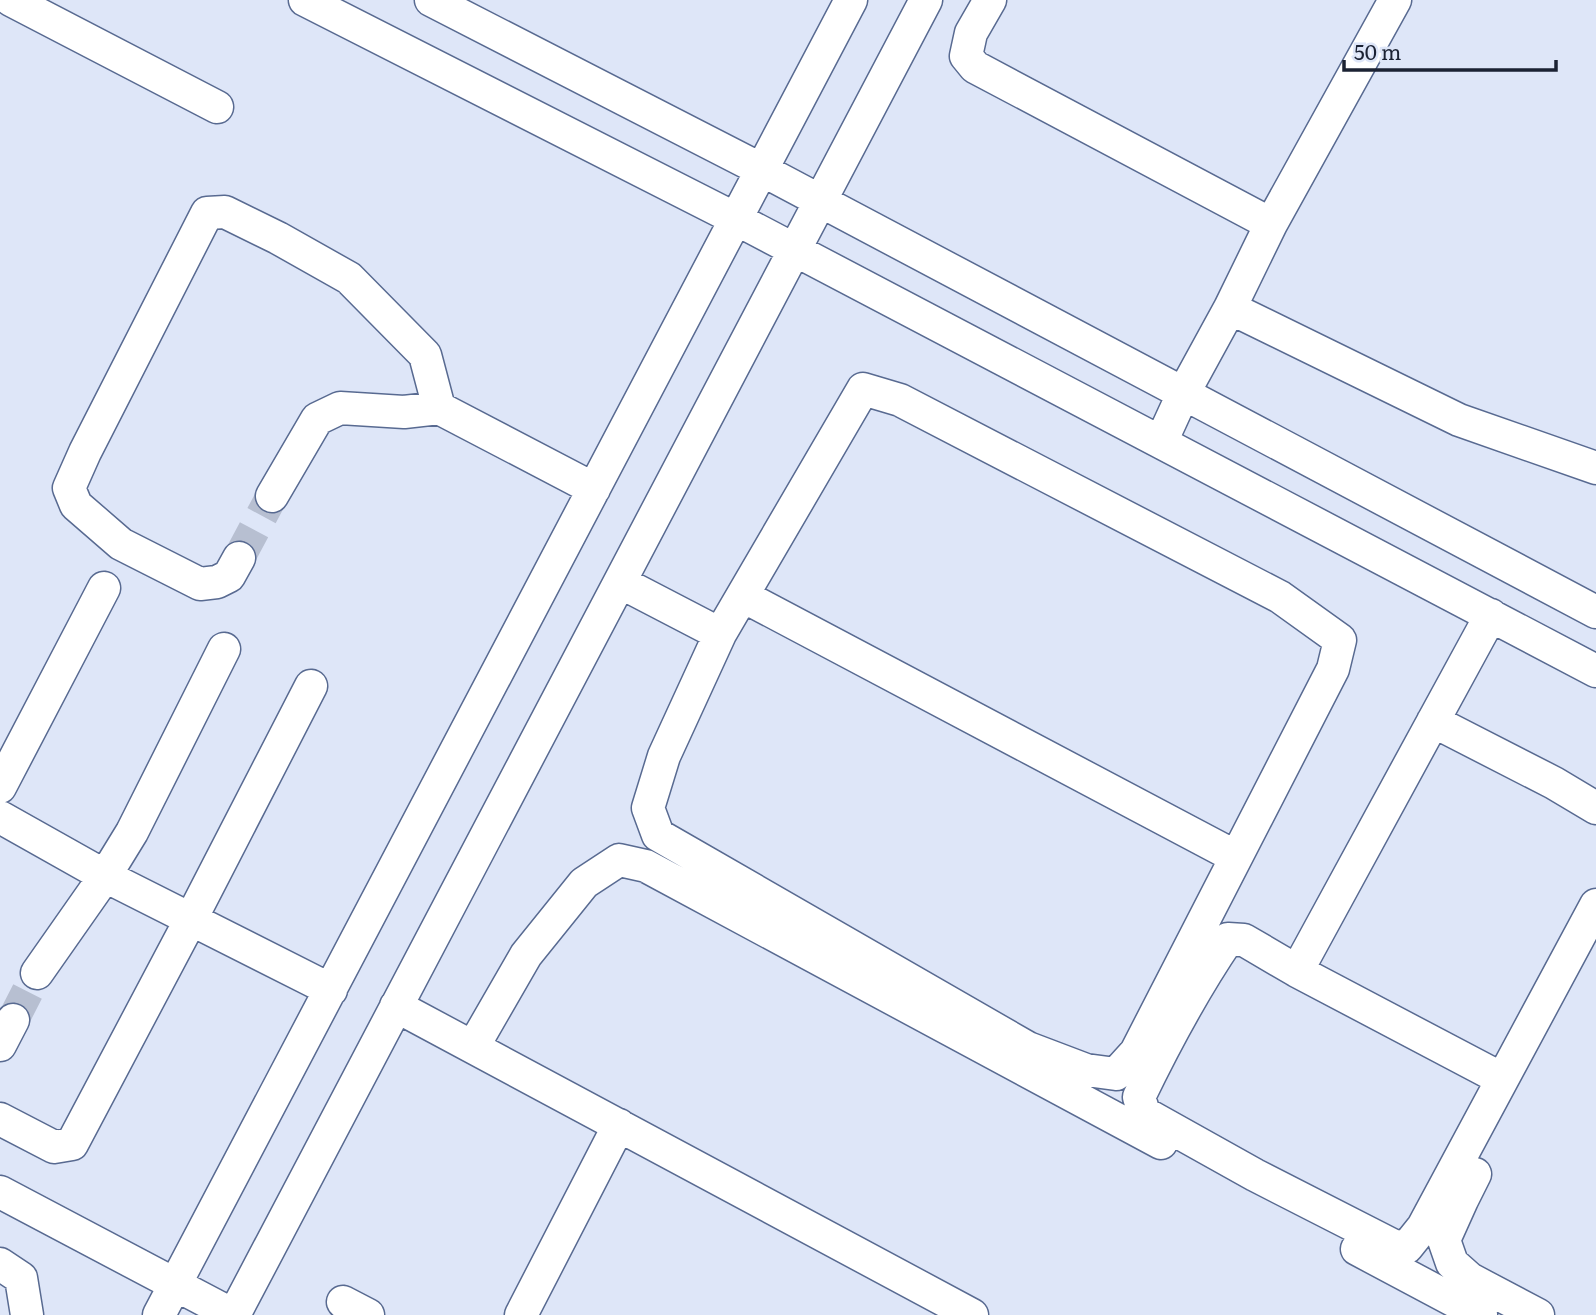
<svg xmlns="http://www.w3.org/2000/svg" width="1596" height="1315" viewBox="0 0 1596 1315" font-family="Literata,serif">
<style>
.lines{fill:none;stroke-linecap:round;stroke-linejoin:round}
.minor-tunnel{stroke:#b7bfd1;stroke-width:32;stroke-dasharray:32 16;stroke-linecap:butt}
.minor-casing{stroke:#586a91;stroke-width:35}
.minor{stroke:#fff;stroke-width:32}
</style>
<rect width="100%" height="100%" fill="#dee6f8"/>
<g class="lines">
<path class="minor-tunnel" d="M239 558 272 496
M13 1020 37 973"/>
<defs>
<path id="minor" d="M11 0 217 107
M305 0 736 219 1596 671
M431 0 762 170 1596 612
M990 0 971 33 966 56 975 67 1271 224
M1230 308 1459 420 1596 468
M1161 442 1183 394 1230 308 1271 224 1395 0
M272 496 317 419 340 408 404 412 439 408 594 489
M239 558 229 576 217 582 200 584 121 544 76 505 69 488 85 452 207 213 225 212 278 238 349 278 425 355 439 408
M620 582 720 634 664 756 648 808 658 835 1028 1048 1086 1070 1116 1074 1136 1052 1333 669 1340 640 1280 597 900 400 863 389 720 634
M743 596 1236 857
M1491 615 1297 971 1244 940 1228 939C1194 989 1165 1043 1139 1097L1144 1113 1255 1175 1394 1246 1407 1247 1423 1227 1596 905
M1433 721 1554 783 1596 808
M0 787 104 588
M0 817 105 876 331 990
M1297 971 1502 1079
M37 973 105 876 132 832 224 649
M396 1006 972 1315
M0 1045 13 1020
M473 1047 526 955 584 883 619 860 646 866 1161 1143
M0 1119 54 1147 72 1144 191 919 311 686
M1475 1174 1462 1200 1444 1240 1452 1263 1470 1279 1538 1315
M0 1192 233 1315
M1357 1249 1481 1315
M0 1264 21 1278 27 1315
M343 1302 368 1315
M159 1315 851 0
M234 1315 926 0
M521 1315 619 1125"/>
</defs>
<use href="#minor" class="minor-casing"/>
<use href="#minor" class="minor"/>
</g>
<path d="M1344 60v10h212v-10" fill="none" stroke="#1b2233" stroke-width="3.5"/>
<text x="1354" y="60" font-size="21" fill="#1b2233" stroke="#dee6f8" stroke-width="5" paint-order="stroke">50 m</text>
</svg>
